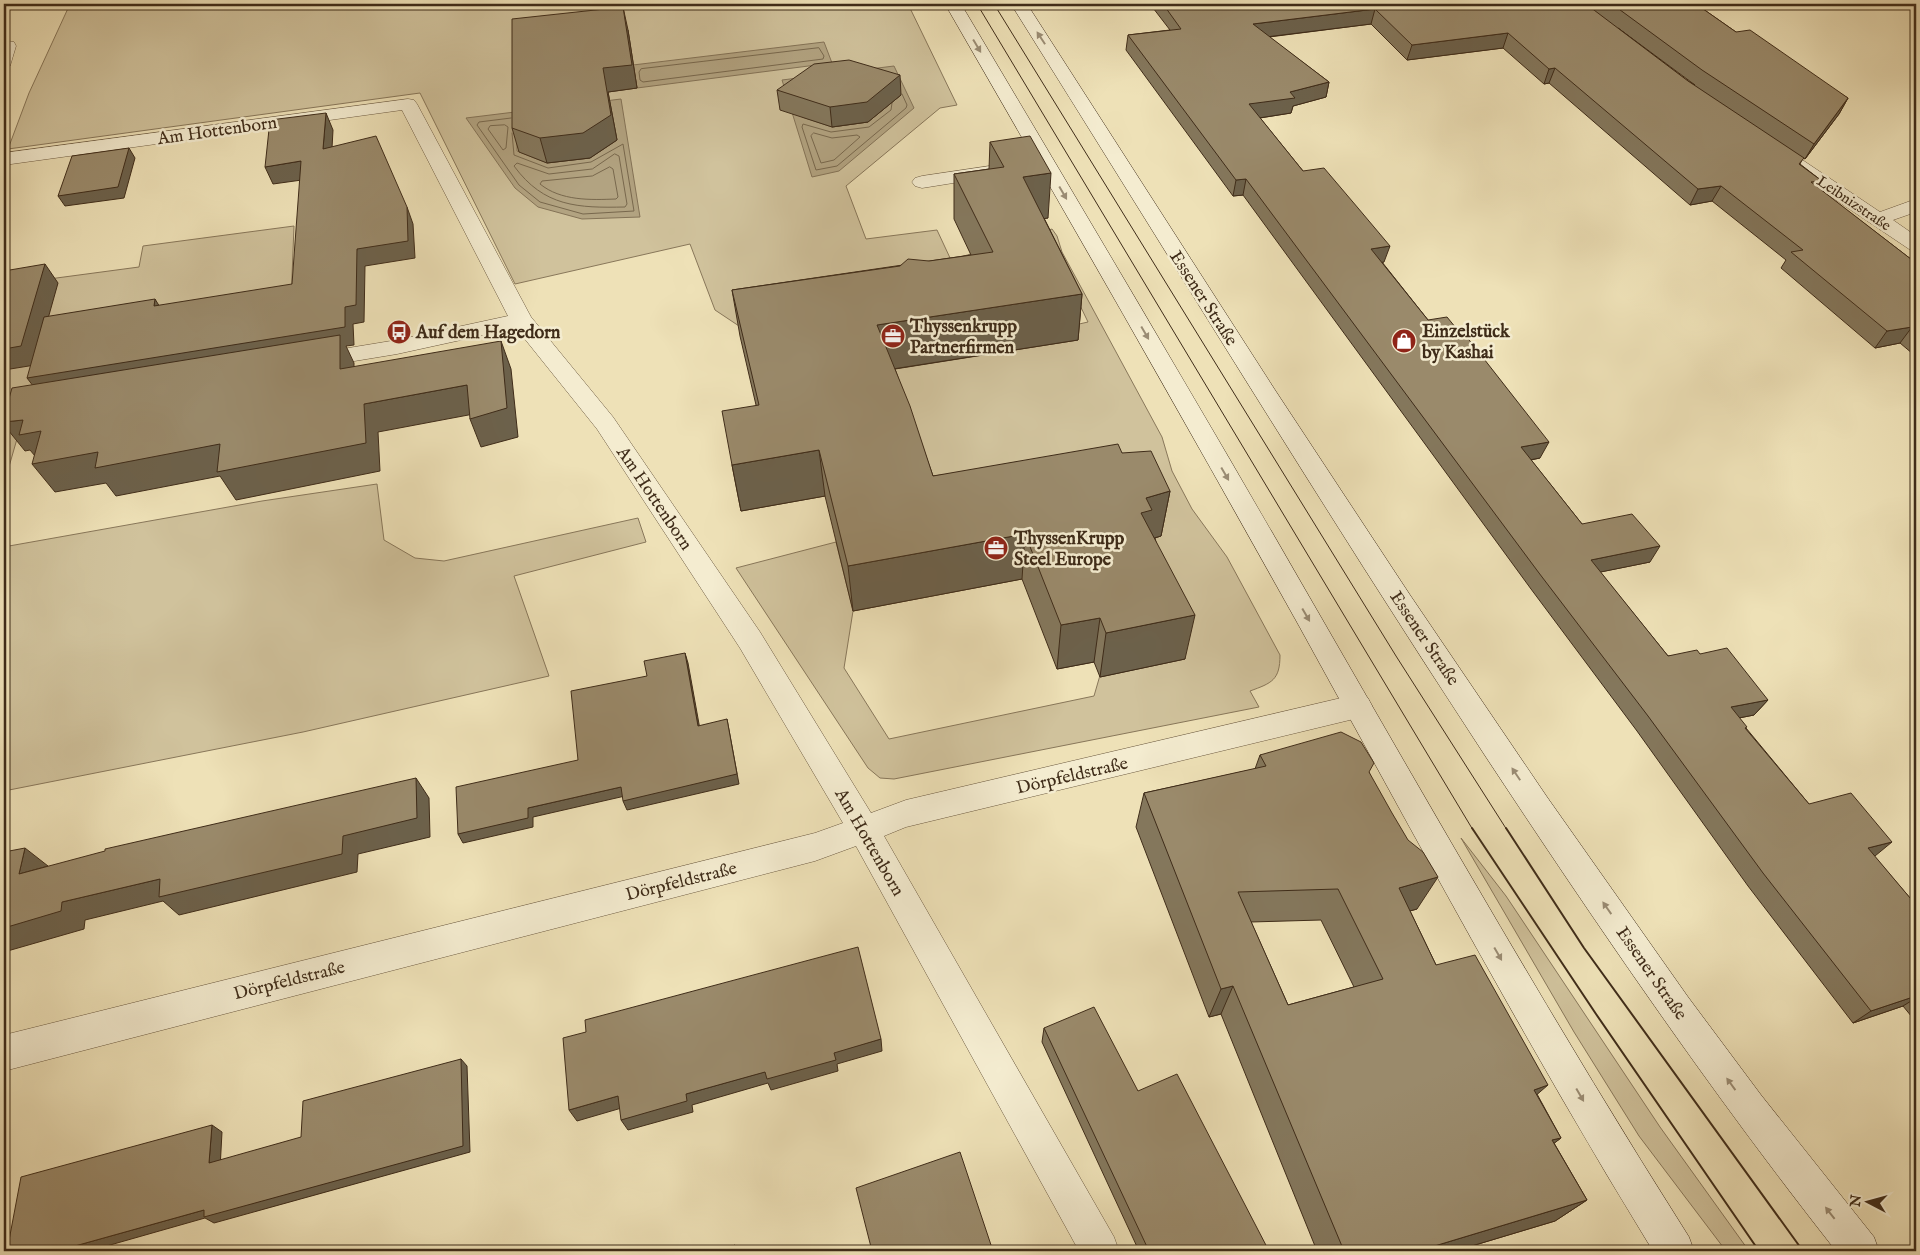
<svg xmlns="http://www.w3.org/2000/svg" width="1920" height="1255" viewBox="0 0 1920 1255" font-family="'IM FELL English',serif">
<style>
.green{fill:#d0c29c;stroke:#88775a}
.water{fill:#b2a381;stroke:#847357;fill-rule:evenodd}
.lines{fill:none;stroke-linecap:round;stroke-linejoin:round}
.shore{stroke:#78684d;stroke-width:1}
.service-casing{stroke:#6b5940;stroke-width:1}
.minor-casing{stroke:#6b5940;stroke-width:1}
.secondary-casing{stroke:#3f2c19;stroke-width:1}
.service{fill:#f4ecd0;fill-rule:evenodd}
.minor{fill:#f4ecd0;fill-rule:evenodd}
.secondary{fill:#f4ecd0;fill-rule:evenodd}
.tram-far1{stroke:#3f2c19;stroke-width:1}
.tram{stroke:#3f2c19;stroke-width:2}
.wall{fill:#84775c;stroke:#3f2c19;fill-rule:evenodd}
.shaded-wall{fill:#6c614b;stroke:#3f2c19}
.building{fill:#9a8a6b;stroke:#3f2c19;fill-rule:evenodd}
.oneway{fill:#9a8c74}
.labels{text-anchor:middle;stroke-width:5;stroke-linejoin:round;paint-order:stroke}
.far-street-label{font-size:15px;fill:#3f2c19;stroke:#f4ecd0}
.street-label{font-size:18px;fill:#3f2c19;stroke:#f4ecd0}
.poi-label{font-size:18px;font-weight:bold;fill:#3f2c19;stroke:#f4ecd0;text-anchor:start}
</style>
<rect width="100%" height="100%" fill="#eee1b7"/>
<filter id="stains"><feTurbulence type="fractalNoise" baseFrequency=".004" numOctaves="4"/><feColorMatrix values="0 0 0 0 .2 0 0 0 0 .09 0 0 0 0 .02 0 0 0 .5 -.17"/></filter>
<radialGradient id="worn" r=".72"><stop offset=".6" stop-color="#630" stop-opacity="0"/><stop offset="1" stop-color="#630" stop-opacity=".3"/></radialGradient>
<path class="green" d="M70 4H908L957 105 940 108 846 186 866 239 937 230 951 260 1052 229 1057 236 1062 252 1162 437 1172 471 1192 509 1227 557 1280 655C1280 680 1272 683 1250 691L1259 707 894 779 880 778 868 768 736 568 836 542 853 611 844 668 889 739 1094 696 1134 558 907 526 856 375 1088 322 1076 297 739 326 715 310 690 244 515 284 420 93 8 149 29 93Z
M294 226 289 352 4 395V285L139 267 143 246Z
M21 425 4 484V428Z
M377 484 384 540 415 558 444 561 638 518 646 542 514 576 549 676 303 732 4 791V530L9 529V546L262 501Z
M1461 838 1506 896 1660 1127 1749 1251H1726L1639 1136 1574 1032Z"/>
<path class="water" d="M824 42 832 63 637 88 633 65Z
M894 66 914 108 839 171 812 177 782 80ZM802 117 868 122 832 127Z
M621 99 640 217 582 219 538 207 515 188 466 118ZM517 133 547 163 517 151Z"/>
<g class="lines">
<path class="shore" d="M819 48 824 56 823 59 643 82 640 80 639 72 641 69Z
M892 103 891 110 869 127 831 132 803 124 802 127 816 170 837 166 906 108 907 105 902 94
M511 118 479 122 477 125 519 185 540 202 583 214 634 211 623 144 591 162 548 168 514 155 512 133
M505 125 508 127 506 148 503 150 488 129 490 126Z
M814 133 832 138 857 135 860 137 834 160 821 163 811 136Z
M615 154 619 156 627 204 625 207C578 208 544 207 514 166L517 163 549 174 592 169Z
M610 167 613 169 618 197 616 199C590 200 561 201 540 184L542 181 592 176Z"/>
<defs>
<path id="service" d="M8 41 14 42 16 46 10 66 4 67V42Z
M990 166 997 168 1000 172 997 176 922 188 915 186 912 182 915 178 922 176Z"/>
<path id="minor" d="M408 99 414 100 417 104 531 317 613 417 760 632 871 813 906 800 1358 694 1368 698 1372 706 1368 714 1358 718 906 827 884 836 1114 1237 1119 1251H1079L856 846 815 861 4 1071V1035L815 833 843 823 740 648 597 429 516 328 397 354 312 368 304 366 301 361 304 356 312 354 397 340 508 316 402 110 4 165V153Z
M1791 155 1798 157 1880 212 1916 199V212L1893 220 1916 236V251L1909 249 1784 165 1782 161 1784 157Z"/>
<path id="secondary" d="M945 4H961C1081 206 1201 408 1318 612 1439 822 1559 1032 1689 1237L1694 1251H1653C1527 1046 1414 834 1298 624 1182 416 1064 210 945 4Z
M1011 4H1027L1275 390 1410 595 1547 797 1688 997 1761 1095 1874 1237 1879 1251H1836C1710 1091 1596 924 1484 754 1322 507 1168 254 1011 4Z"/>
</defs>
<use href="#service" class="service-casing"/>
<use href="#minor" class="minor-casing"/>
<use href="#secondary" class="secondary-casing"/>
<use href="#service" class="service"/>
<use href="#minor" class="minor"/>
<use href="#secondary" class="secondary"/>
<path class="tram-far1" d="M977 4 1473 830
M994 4 1396 656 1507 830"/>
<path class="tram" d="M1472 828 1596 1014 1759 1251
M1506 828 1584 948 1803 1251"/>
</g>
<path class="wall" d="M1150 4H1696L1736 32 1848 98 1839 114 1805 159 1803 158 1800 164 1822 181 1818 188 1916 263V353L1913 354 1900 343 1875 348 1781 268 1786 260 1712 201 1690 205 1549 83 1544 84 1503 48 1407 60 1371 24 1269 37 1329 82 1326 97 1293 106 1291 113 1260 118 1303 171 1384 262H1382L1428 320 1540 458 1531 460 1582 524 1650 562 1600 572 1668 656 1700 654 1768 700 1754 715 1739 718 1746 728 1809 804 1874 856 1916 905V1022L1903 1006 1853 1023 1748 886 1637 731 1531 589 1243 195 1233 196 1126 50 1128 35 1170 30ZM1618 28 1695 85 1688 81Z
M628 30 637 88 608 92 617 140 590 158 547 163 519 152 512 128Z
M777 90 901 95 868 122 832 127 780 110Z
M990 142 1048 218H1044L1082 294 1078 340 895 369 933 476 1122 453 1170 491 1161 536 1155 538 1185 659 1100 677 1094 662 1057 669 1022 579 853 611 825 496 741 511 732 465 756 405 740 336 732 290 971 255 954 219V174L989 169Z
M1260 755 1369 772 1417 909 1410 911 1436 965 1537 1094 1561 1138 1554 1143 1587 1200 1555 1221 1455 1251H1317L1221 1014 1209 1017 1136 827 1144 793 1255 769ZM1321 920 1354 987 1288 1005 1251 922Z
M1044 1028 1138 1091 1269 1251H1139L1042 1042Z"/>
<path class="shaded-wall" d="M623 7 628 30 637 88 608 92 617 140 590 158 547 163 540 138 603 68Z
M1375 9 1371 24 1250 39 1253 24Z
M1508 33 1503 48 1407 60 1412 45Z
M1555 68 1549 83 1544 84 1549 69Z
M900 75 901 95 868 122 832 127 830 107Z
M1329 82 1326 97 1293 106 1291 113 1246 120 1249 104 1290 92Z
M1848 98 1839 114 1805 159 1814 144Z
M326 113 333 130 331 166 323 149Z
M129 148 135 158 124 198 65 206 58 196Z
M301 161 309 179 273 184 265 167Z
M1051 173 1048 218 1021 222 1023 177Z
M1246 179 1243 195 1233 196 1236 180Z
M1721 186 1712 201 1690 205 1698 189Z
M407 207 413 224 415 258 365 266 364 322 353 324 354 345 346 346 354 363V397L340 369 40 395 27 378 345 307 357 249Z
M1390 246 1384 262 1367 265 1371 249Z
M45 264 58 283 35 365 4 370V349Z
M1082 294 1078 340 880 371 877 325Z
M155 299 166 317 154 306Z
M1912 327 1900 343 1875 348 1887 331Z
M501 341 511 369 518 437 481 447 470 419Z
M467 385 479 413 378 432 380 471 236 500 220 476 116 496 106 483 55 492 32 464 40 462 30 450 25 451 4 425V422L23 420 41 431 364 404Z
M1549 442 1540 458 1513 463 1521 447Z
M819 450 825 496 741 511 732 465Z
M1170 491 1161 536 1147 540 1141 513 1146 498Z
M1025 534 1022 579 853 611 848 566Z
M1660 546 1650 562 1581 576 1591 560Z
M1195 615 1185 659 1100 677 1106 633Z
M1100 618 1094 662 1057 669 1061 625Z
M685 653 688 663 701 735 698 726Z
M1768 700 1754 715 1718 722 1731 707Z
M727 719 739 784 627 810 623 801Z
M416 778 429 798 430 837 358 854 357 872 179 915 163 901 85 920 84 929 4 952V928L62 902 343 836Z
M621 787 625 796 533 817V827L463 843 458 834 528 808Z
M1892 842 1875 856 1852 862 1868 848Z
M25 848 48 866 19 874Z
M1438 877 1417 909 1380 919 1399 888Z
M1233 986 1221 1014 1209 1017 1221 989Z
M1916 996V998L1903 1006 1853 1023 1871 1011Z
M881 1039 882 1051 837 1064 838 1071 771 1090 768 1083 692 1105 693 1112 628 1130 621 1120 686 1094Z
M461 1059 467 1066 470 1152 214 1223 205 1218 89 1251H57L204 1210Z
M1548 1085 1519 1110 1534 1090Z
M618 1096 625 1107 577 1121 569 1110Z
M212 1125 222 1132 220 1169 209 1163Z
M1561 1138 1531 1161 1552 1140Z
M1587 1200 1555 1221 1455 1251H1418Z"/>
<path class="building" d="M1163 4H1586L1688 81 1804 158 1799 164 1822 181 1811 182 1916 263V330L1912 327 1887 331 1791 252 1803 250 1721 186 1698 189 1555 68 1549 69 1508 33 1412 45 1375 9 1253 24 1329 82 1290 92 1295 98 1249 104 1303 171 1324 168 1358 208 1390 246 1371 249 1428 320 1447 317 1456 328 1459 327 1549 442 1521 447 1582 524 1632 514 1660 546 1591 560 1668 656 1697 650 1700 654 1727 648 1768 700 1731 707 1747 727 1745 728 1809 804 1851 793 1892 842 1868 848 1916 905V996L1871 1011 1763 873 1648 716 1539 573 1246 179 1236 180 1128 35 1181 29Z
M1612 4H1696L1736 32 1750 30 1848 98 1814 144 1702 70Z
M623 7 632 65 603 68 611 115 583 133 540 138 512 128V19Z
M849 60 900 75 867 102 830 107 777 90 814 64Z
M326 113 323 149 376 136 407 207 408 241 357 249 356 305 345 307V327L27 378 44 317 155 299 154 306 292 284 301 161 265 167 270 120Z
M1030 136 1051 173 1023 177 1082 294 877 325 910 406 933 476 1118 444 1122 453 1151 451 1170 491 1146 498 1152 510 1141 513 1195 615 1106 633 1100 618 1061 625 1025 534 848 566 819 450 732 465 722 411 759 405 732 290 900 266 908 259 929 261 993 252 954 174 1004 167 990 142Z
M129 148 118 187 58 196 72 156Z
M45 264 21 346 4 349V271Z
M340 335V369L501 341 507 408 470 419 467 385 364 404 366 443 217 472 220 444 95 468 98 452 32 464 41 431 19 435 23 420 4 422V416L12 388Z
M685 653 698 726 727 719 737 774 623 801 621 787 528 808V818L458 834 456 787 578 760 571 691 647 676 644 661Z
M1341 732 1361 742 1374 763 1369 772 1392 813 1408 840 1423 852 1438 877 1399 888 1436 965 1475 955 1548 1085 1534 1090 1561 1138 1552 1140 1587 1200 1418 1251H1344L1233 986 1221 989 1144 793 1266 766 1260 755ZM1338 889 1383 979 1288 1005 1238 892Z
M416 778 417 818 343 836 342 854 159 897 160 879 62 902 61 911 4 928V852L25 848 19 874 105 851V849Z
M858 947 881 1039 834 1053 836 1060 767 1079 765 1072 686 1094 687 1101 621 1120 618 1096 569 1110 563 1038 586 1032 585 1020Z
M1094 1007 1138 1091 1177 1074 1269 1251H1149L1044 1028Z
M461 1059 463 1146 204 1217V1210L57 1251H7L21 1177 212 1125 209 1163 301 1137 303 1101Z
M960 1152 993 1251H872L856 1188Z
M735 1245 736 1251H717Z"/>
<defs><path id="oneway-solid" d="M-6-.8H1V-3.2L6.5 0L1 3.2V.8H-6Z" transform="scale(1.25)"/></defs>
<g class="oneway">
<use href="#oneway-solid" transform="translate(1041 38) rotate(-123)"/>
<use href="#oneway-solid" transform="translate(977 46) rotate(59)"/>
<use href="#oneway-solid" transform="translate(1063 193) rotate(60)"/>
<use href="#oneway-solid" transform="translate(1145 333) rotate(60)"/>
<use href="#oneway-solid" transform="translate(1225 474) rotate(60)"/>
<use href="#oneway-solid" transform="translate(1306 615) rotate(60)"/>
<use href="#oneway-solid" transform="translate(1516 774) rotate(-124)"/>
<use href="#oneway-solid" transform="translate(1607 908) rotate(-125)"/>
<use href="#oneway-solid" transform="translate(1498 954) rotate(60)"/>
<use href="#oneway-solid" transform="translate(1731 1084) rotate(-126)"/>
<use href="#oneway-solid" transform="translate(1580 1095) rotate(60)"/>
<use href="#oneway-solid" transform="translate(1830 1213) rotate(-128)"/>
</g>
<defs>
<symbol id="bus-disc" viewBox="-11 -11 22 22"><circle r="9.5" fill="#8f2418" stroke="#f4ecd0"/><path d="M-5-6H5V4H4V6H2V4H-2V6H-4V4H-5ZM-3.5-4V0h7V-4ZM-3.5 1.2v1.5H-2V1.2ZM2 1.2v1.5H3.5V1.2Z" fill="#fff"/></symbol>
<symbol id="office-disc" viewBox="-11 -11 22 22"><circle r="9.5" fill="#8f2418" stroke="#f4ecd0"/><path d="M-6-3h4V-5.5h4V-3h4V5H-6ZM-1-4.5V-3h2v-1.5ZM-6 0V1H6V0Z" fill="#fff"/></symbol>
<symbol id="shop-disc" viewBox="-11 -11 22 22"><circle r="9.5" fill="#8f2418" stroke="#f4ecd0"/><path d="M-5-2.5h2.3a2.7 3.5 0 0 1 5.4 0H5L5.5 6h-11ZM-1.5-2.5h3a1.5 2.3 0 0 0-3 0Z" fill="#fff"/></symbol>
</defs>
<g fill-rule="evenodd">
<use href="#bus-disc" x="385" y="318" width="28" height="28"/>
<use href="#office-disc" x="879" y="322" width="28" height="28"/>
<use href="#shop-disc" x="1390" y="327" width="28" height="28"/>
<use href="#office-disc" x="982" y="534" width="28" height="28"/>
</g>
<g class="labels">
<g class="far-street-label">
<text transform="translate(1854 203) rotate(34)" y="5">Leibnizstraße</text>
</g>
<g class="street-label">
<text transform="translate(217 130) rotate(-8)" y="6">Am Hottenborn</text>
<text transform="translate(1204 298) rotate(57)" y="6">Essener Straße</text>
<text transform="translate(655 498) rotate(56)" y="6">Am Hottenborn</text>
<text transform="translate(1425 638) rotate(56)" y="6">Essener Straße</text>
<text transform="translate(1072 775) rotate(-13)" y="6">Dörpfeldstraße</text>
<text transform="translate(870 842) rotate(60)" y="6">Am Hottenborn</text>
<text transform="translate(681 881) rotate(-14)" y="6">Dörpfeldstraße</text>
<text transform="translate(1652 973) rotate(55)" y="6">Essener Straße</text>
<text transform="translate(289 980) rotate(-14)" y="6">Dörpfeldstraße</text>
</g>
<g class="poi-label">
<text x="910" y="332">Thyssenkrupp<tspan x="910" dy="21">Partnerfirmen</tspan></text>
<text x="1422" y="337">Einzelstück<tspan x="1422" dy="21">by Kashai</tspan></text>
<text x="416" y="338">Auf dem Hagedorn</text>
<text x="1014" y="544">ThyssenKrupp<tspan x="1014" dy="21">Steel Europe</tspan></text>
</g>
</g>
<rect width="1920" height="1255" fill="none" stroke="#eee1b7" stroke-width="20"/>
<rect x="5" y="5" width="1910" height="1245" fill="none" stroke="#3f2c19" stroke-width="2.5"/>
<rect x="10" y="10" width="1900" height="1235" fill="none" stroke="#3f2c19"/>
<g transform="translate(1868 1202) rotate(276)" stroke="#f4ecd0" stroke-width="4" paint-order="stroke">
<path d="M0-4L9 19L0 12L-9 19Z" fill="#3f2c19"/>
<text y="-8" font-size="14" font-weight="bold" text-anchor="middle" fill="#3f2c19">N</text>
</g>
<rect width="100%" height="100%" filter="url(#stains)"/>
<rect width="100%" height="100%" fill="url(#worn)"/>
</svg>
